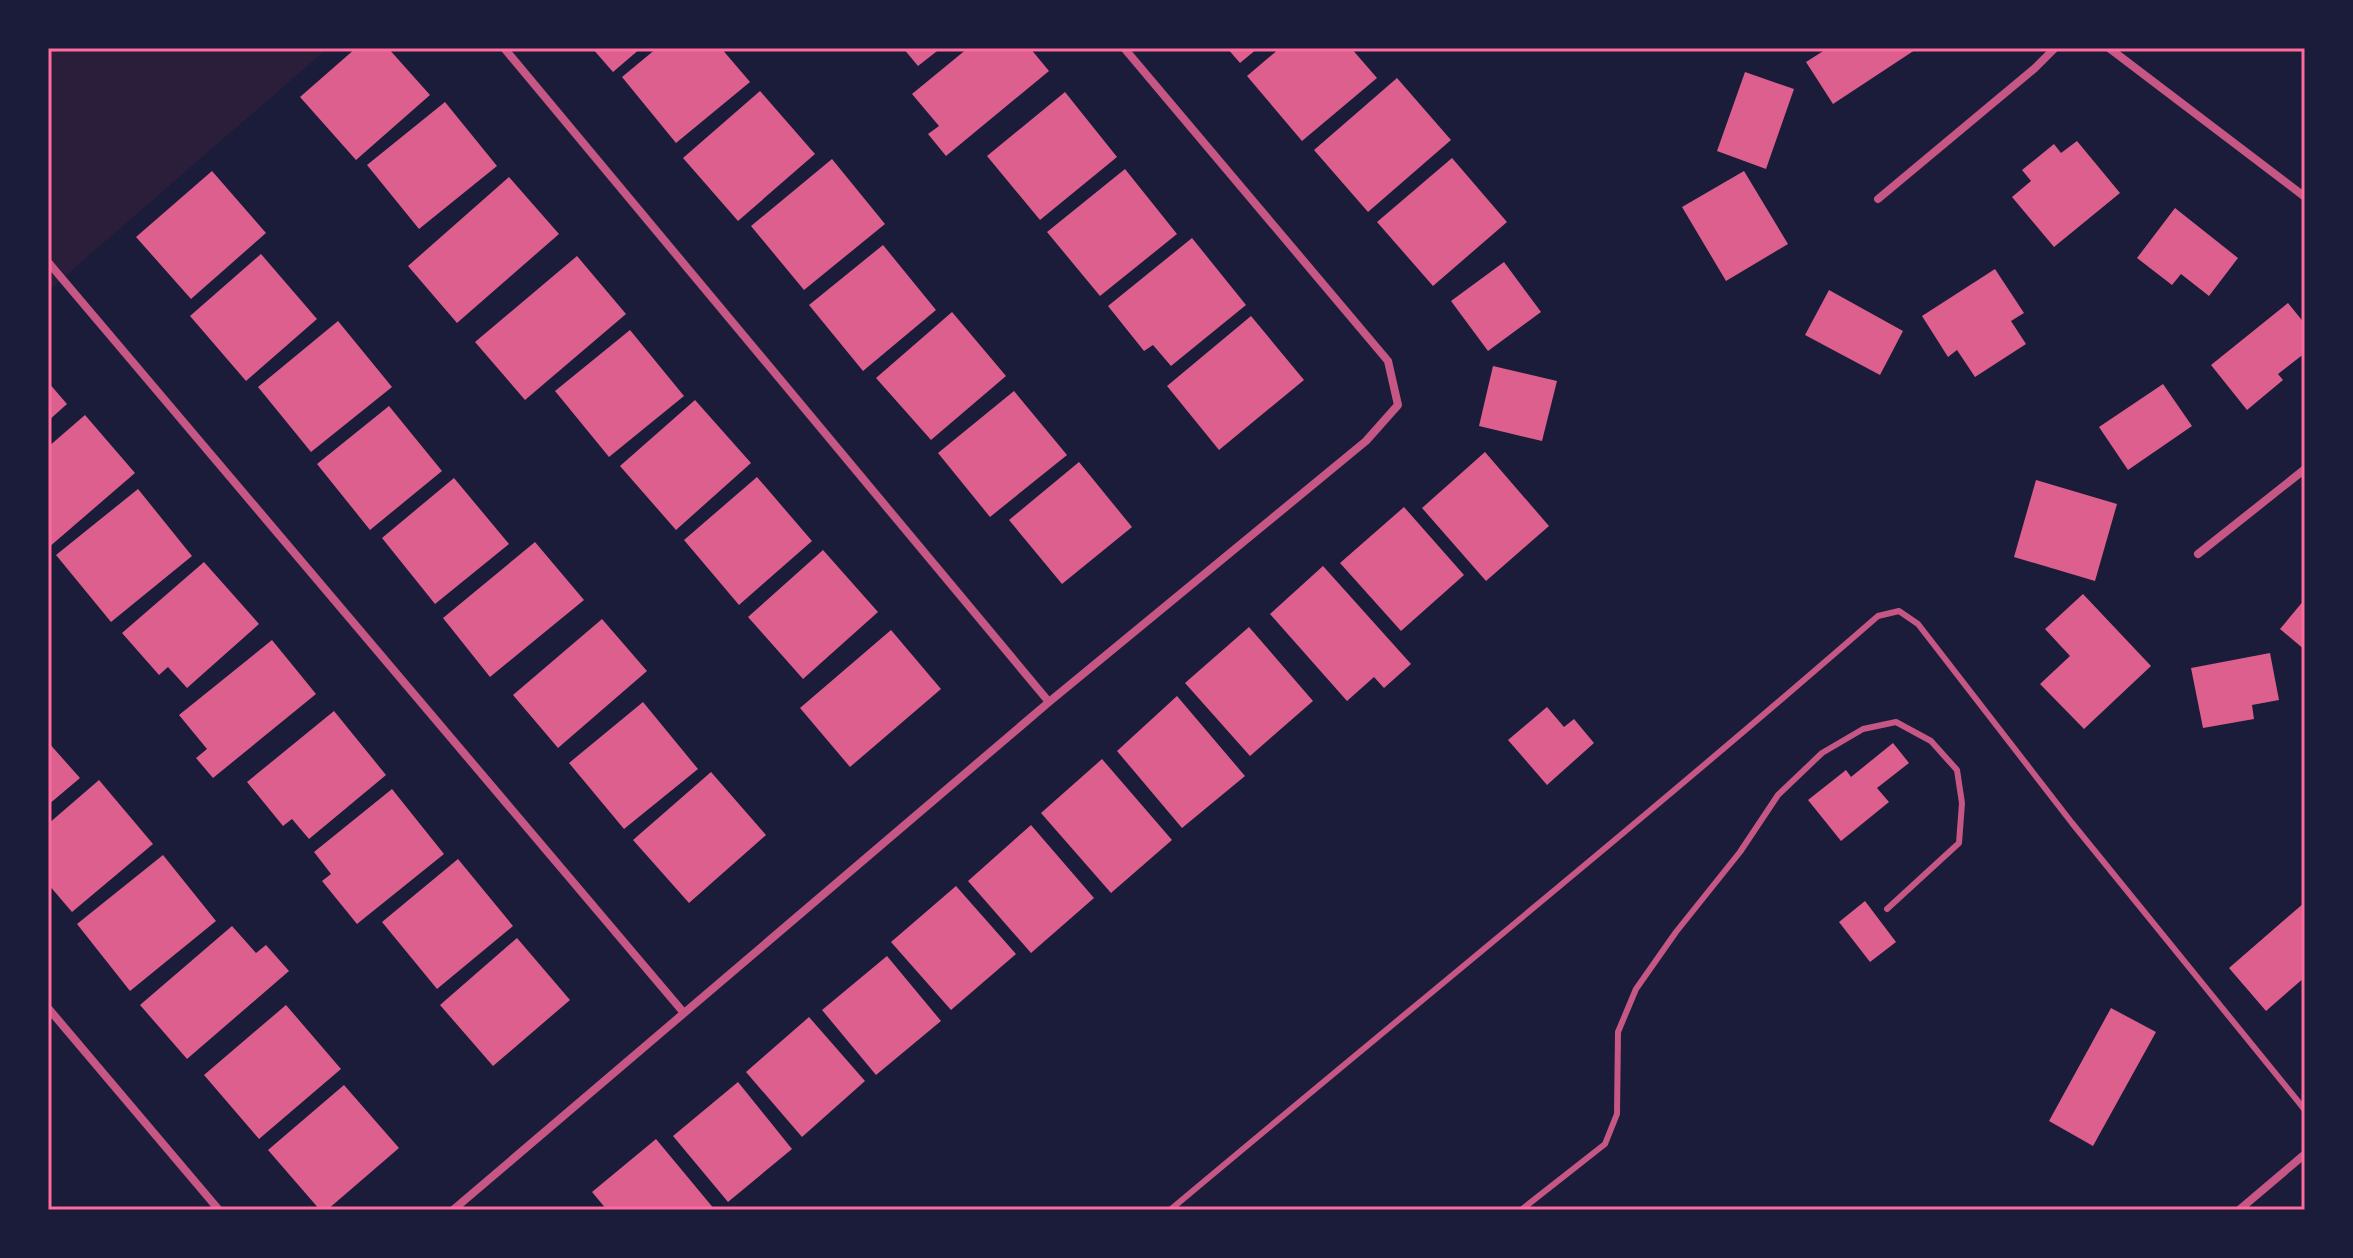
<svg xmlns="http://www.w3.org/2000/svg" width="2353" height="1258" viewBox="0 0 2353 1258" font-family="'DejaVu Sans',sans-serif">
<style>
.green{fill:#2a1e3b}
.building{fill:#dd5f8e}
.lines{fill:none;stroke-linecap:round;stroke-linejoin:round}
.service{stroke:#c65784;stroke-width:6}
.minor{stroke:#c65784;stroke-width:8}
.neatline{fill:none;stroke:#ff6b9d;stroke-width:3}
</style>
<rect width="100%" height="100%" fill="#1b1b3a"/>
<path class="green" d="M48 48H328L48 291Z"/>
<path class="building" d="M356 48H388L430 95 356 160 300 97Z
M592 48H641L613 72Z
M657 48H721L750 82 676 143 622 77Z
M903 48H941L918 66Z
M968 48H1030L1049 71 946 156 928 134 939 126 912 94Z
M1227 48H1258L1240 63Z
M1280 48H1351L1377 78 1302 141 1247 76Z
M1828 48H1918L1833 104 1806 62Z
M1745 72 1794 89 1766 169 1717 151Z
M1397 78 1451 140 1368 212 1314 150Z
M760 91 815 154 738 221 683 158Z
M1065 92 1117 157 1040 220 987 156Z
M445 102 497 166 419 229 367 165Z
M2077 141 2120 193 2054 247 2012 197 2031 181 2022 170 2054 144 2061 153Z
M1452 158 1507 222 1433 286 1377 222Z
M832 159 885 224 804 290 751 226Z
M1125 169 1177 234 1100 296 1047 232Z
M212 171 266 233 191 299 136 237Z
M1744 171 1788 244 1726 281 1682 207Z
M509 177 559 234 457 323 408 266Z
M2175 208 2238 258 2209 296 2181 274 2172 285 2137 258Z
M1192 238 1246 305 1171 366 1153 345 1144 351 1108 306Z
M883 245 936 310 863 371 809 305Z
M261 254 317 319 246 381 190 316Z
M577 256 626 314 525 400 475 342Z
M1504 262 1541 312 1488 351 1451 301Z
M1995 269 2024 313 2011 321 2026 344 1975 377 1957 350 1948 357 1922 316Z
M1829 290 1903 331 1880 375 1805 335Z
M2288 303 2305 324V353L2278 374 2283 380 2247 410 2211 365Z
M952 312 1006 376 931 440 876 378Z
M1251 316 1304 380 1219 450 1167 386Z
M338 321 392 387 311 452 258 387Z
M630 330 684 396 609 457 555 391Z
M1493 366 1557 381 1542 441 1479 426Z
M48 382 67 404 48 421Z
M2163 384 2192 426 2128 470 2099 427Z
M1014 391 1067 455 990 517 938 453Z
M695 400 751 463 676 530 620 466Z
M389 406 442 471 370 530 317 464Z
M85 415 135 473 48 548V447Z
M1485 452 1549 526 1486 581 1422 508Z
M1079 462 1132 527 1062 584 1009 520Z
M757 477 812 541 739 605 684 540Z
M454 478 509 544 435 604 382 538Z
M2036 480 2117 504 2095 581 2014 557Z
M138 489 192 556 111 622 56 555Z
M1404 507 1464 575 1401 631 1340 563Z
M535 542 584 600 490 677 443 618Z
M823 550 878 612 803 679 748 617Z
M204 562 259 624 187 688 168 667 159 675 122 633Z
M1323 566 1411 664 1384 688 1374 677 1347 701 1270 614Z
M2083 594 2151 666 2084 729 2040 684 2070 656 2045 629Z
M2305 599V650L2280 629Z
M602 619 647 671 558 748 513 695Z
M1249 627 1313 701 1250 756 1185 683Z
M891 630 941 689 850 767 800 708Z
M272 640 316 694 213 778 196 758 207 749 179 715Z
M2270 653 2279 700 2252 705 2254 719 2203 728 2191 668Z
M1177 696 1245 776 1182 828 1117 751Z
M643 702 698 769 624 829 569 763Z
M1547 707 1564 727 1574 719 1594 743 1547 785 1508 740Z
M334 711 386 775 309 839 292 819 283 826 247 782Z
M48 742 80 778 48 805Z
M1893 743 1909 763 1877 788 1889 802 1841 841 1808 800 1846 770 1851 777Z
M1102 759 1172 840 1111 893 1041 813Z
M711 772 766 835 689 903 633 840Z
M99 780 153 844 72 912 48 884V824Z
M392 789 444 854 357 924 322 881 331 874 314 852Z
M1031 825 1094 898 1031 953 968 881Z
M163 855 216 921 130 991 77 924Z
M458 859 513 926 437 989 382 922Z
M956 886 1016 954 951 1010 891 942Z
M1865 901 1896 942 1870 962 1839 922Z
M2304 903 2305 977 2266 1011 2229 968Z
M232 926 256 953 266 945 289 971 187 1059 140 1005Z
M517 938 570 1000 493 1066 440 1005Z
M887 956 941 1021 876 1075 822 1010Z
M286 1005 341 1069 259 1139 204 1075Z
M2111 1008 2156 1032 2093 1146 2049 1121Z
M809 1017 865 1081 802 1137 746 1072Z
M738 1082 792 1149 728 1202 673 1136Z
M344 1085 399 1148 327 1210H320L268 1150Z
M656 1139 715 1210H607L592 1192Z"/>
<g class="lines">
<path class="service" d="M1170 1210C1406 1012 1646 818 1878 616L1899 611 1918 624 2072 823 2305 1110
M1521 1210 1605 1144 1617 1114 1618 1032 1636 989 1676 932 1740 852 1778 795 1822 753 1863 729 1896 722 1931 741 1957 770 1962 803 1959 843 1887 909"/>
<path class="minor" d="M504 48 1049 702
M2109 48 2305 197
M1878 199 2035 68 2055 48
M48 262 684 1013
M2198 554 2305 469
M48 1008 219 1210
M453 1210 1049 702 1366 441 1398 405 1388 361 1124 48
M2239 1210 2305 1154"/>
</g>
<rect width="2353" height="1258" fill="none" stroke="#1b1b3a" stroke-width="100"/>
<rect x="50" y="50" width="2253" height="1158" class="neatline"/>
</svg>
